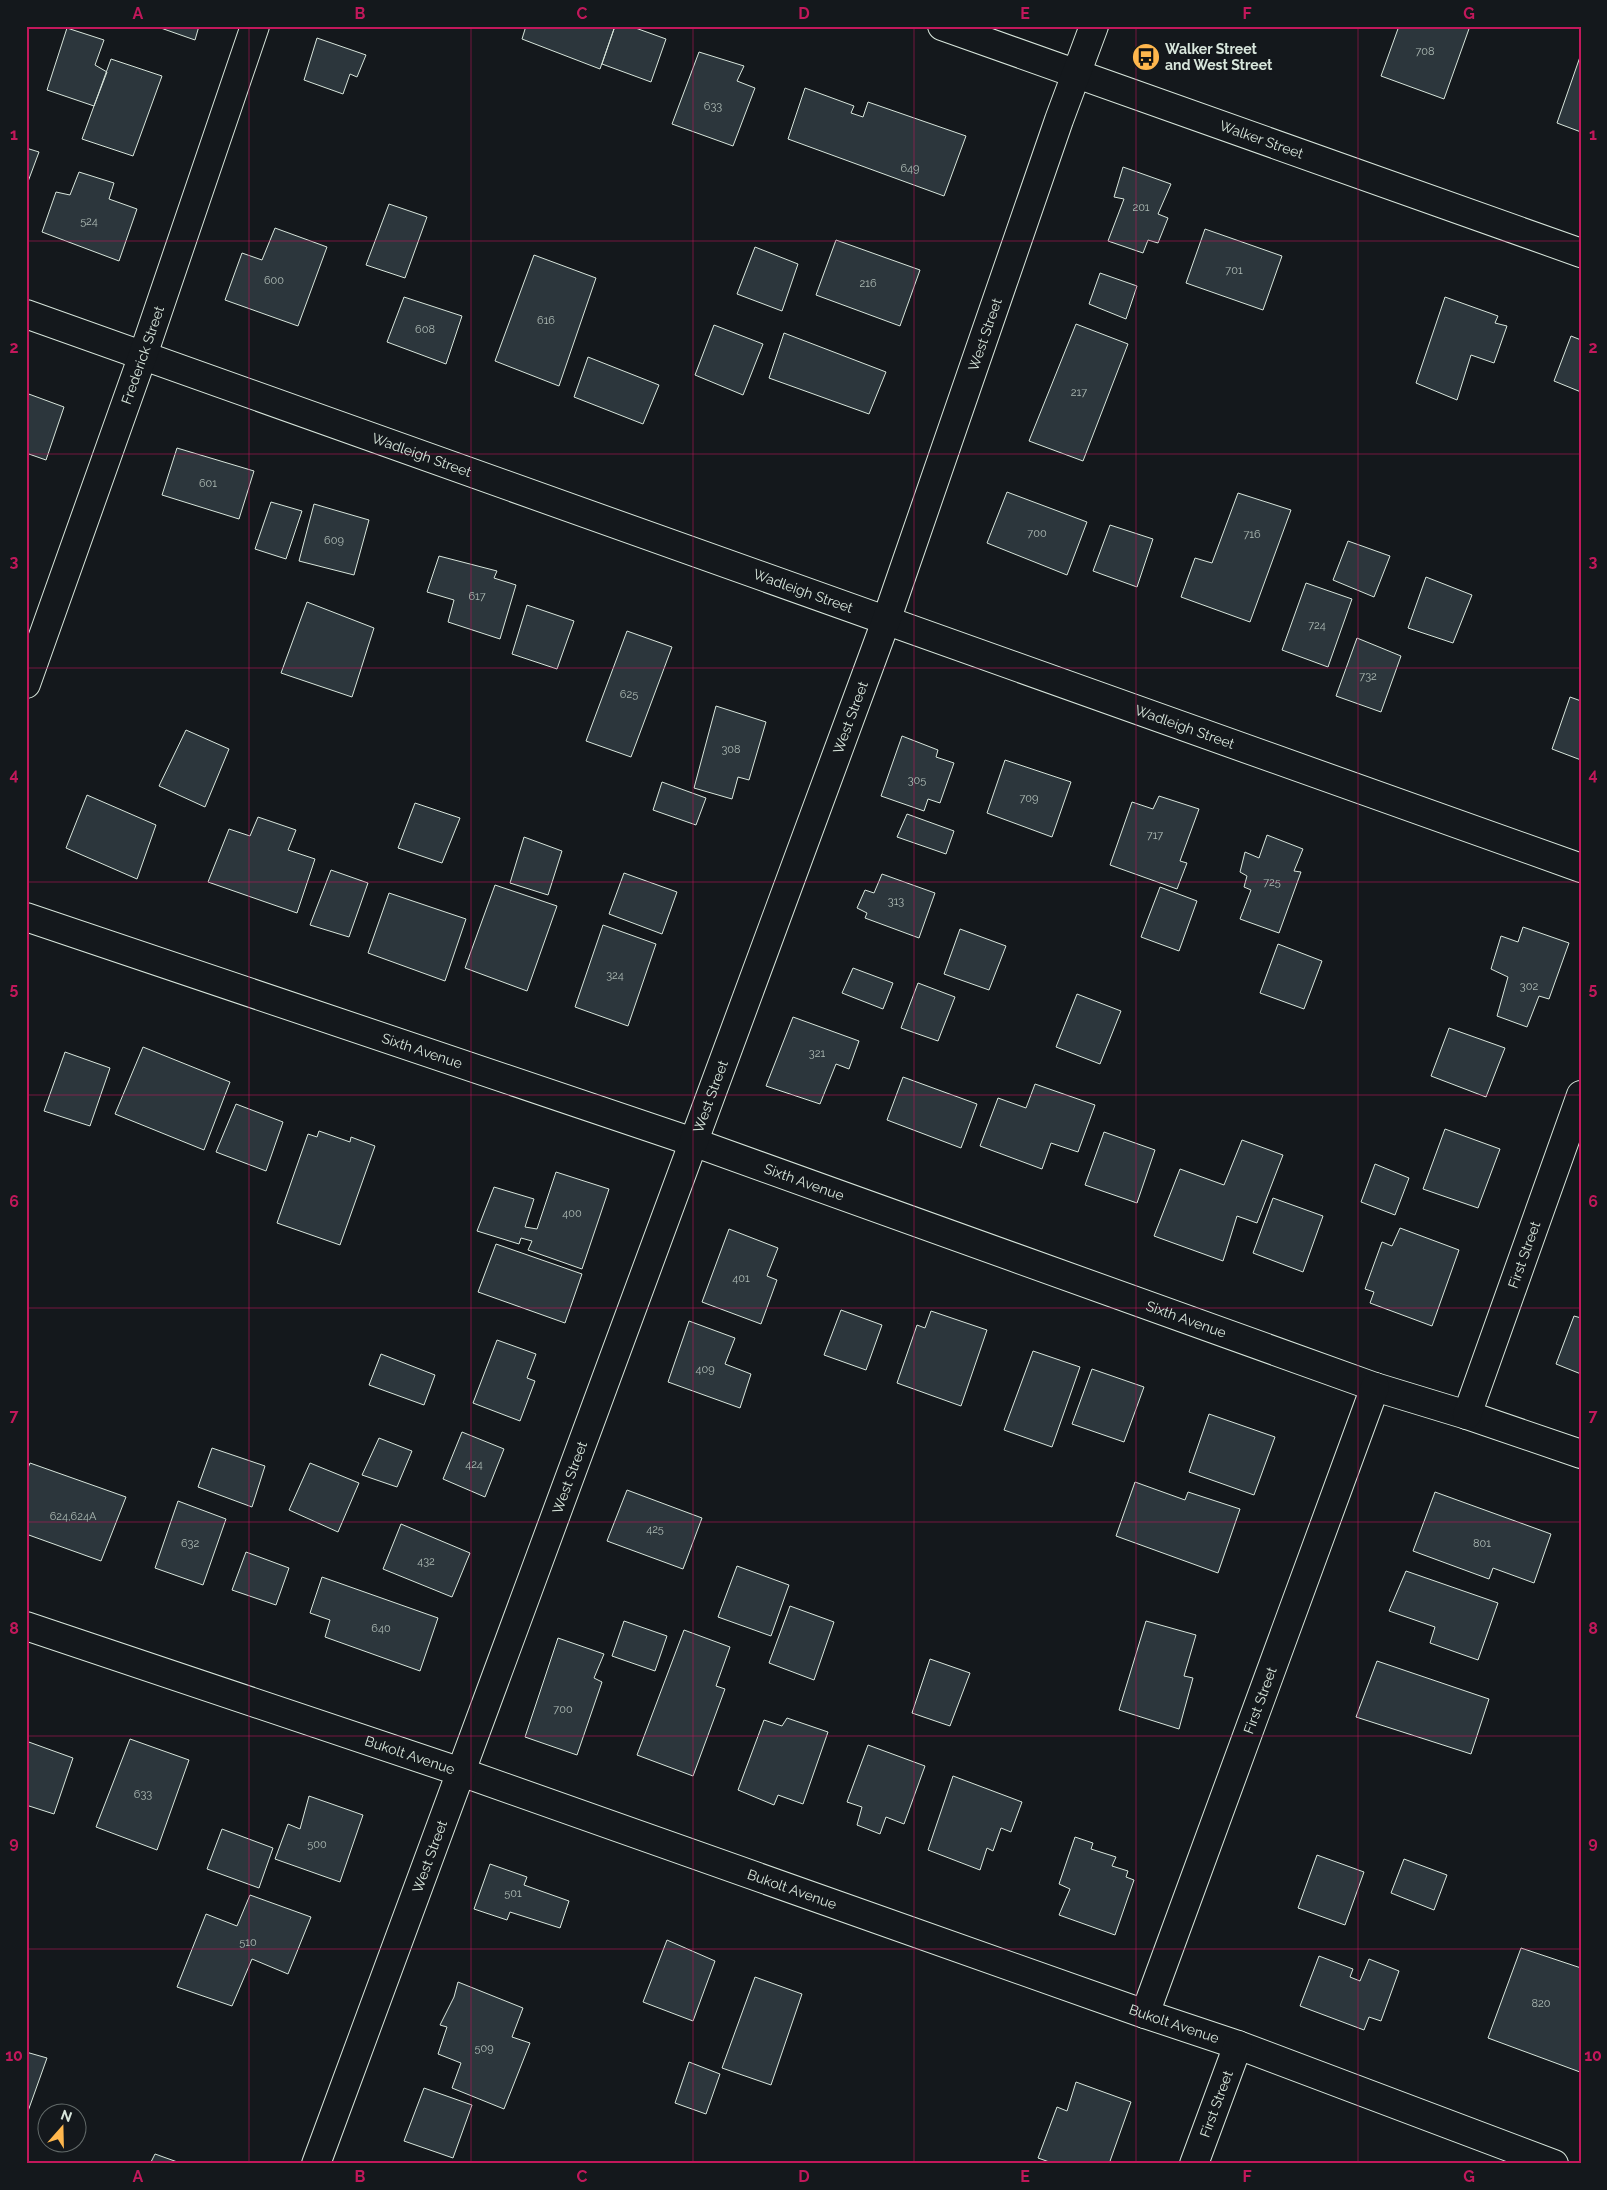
<svg xmlns="http://www.w3.org/2000/svg" width="1607" height="2190" viewBox="0 0 1607 2190" font-family="Raleway,sans-serif">
<style>
.building{fill:#2c363c;stroke:#d8e6dc}
.lines{fill:none;stroke-linecap:round;stroke-linejoin:round}
.street-casing{stroke:#d8e6dc;stroke-width:30}
.street{stroke:#14181c;stroke-width:28}
.grid{fill:none;stroke:#c2185b;stroke-width:1;stroke-opacity:0.55}
.labels{text-anchor:middle;stroke-width:4;stroke-linejoin:round;paint-order:stroke}
.number-label{font-size:11px;fill:#adbab4}
.poi-label{font-size:14px;font-weight:bold;fill:#d8e6dc;stroke:#14181c;text-anchor:start}
.street-label{font-size:14px;fill:#d8e6dc;stroke:#14181c}
.neatline{fill:none;stroke:#c2185b;stroke-width:2}
.grid-label{font-size:16px;text-anchor:middle;font-weight:bold;fill:#c2185b}
</style>
<rect width="100%" height="100%" fill="#14181c"/>
<path class="building" d="M155 26H199L195 40Z
M526 26H615L600 69 522 39Z
M615 26H630L666 39 651 82 602 64Z
M1399 26H1470L1444 99 1381 76Z
M67 28 104 40 95 65 107 72 94 106 47 90Z
M317 38 366 55 357 77 350 74 343 94 304 80Z
M699 52 744 66 737 81 755 88 733 146 672 124Z
M1581 54V132L1557 123Z
M111 59 162 76 133 156 82 139Z
M805 88 854 106 851 113 863 117 868 102 966 136 944 196 788 139Z
M26 148 39 152 26 187Z
M1123 167 1171 184 1158 214 1168 218 1158 243 1148 240 1143 253 1108 241 1124 199 1114 197Z
M79 172 114 183 109 199 137 209 119 261 42 232 56 192 70 195Z
M389 204 427 217 405 278 366 265Z
M275 228 327 247 298 326 225 300 242 253 262 260Z
M1205 229 1282 256 1263 310 1186 283Z
M836 240 920 270 900 326 816 295Z
M755 247 798 264 782 311 737 294Z
M534 255 596 278 559 386 495 361Z
M1100 273 1137 286 1126 319 1089 304Z
M404 297 462 316 446 364 387 342Z
M1445 297 1498 316 1495 323 1507 326 1494 363 1471 355 1457 400 1416 383Z
M1076 324 1128 344 1083 461 1029 441Z
M714 325 763 344 743 395 695 375Z
M784 333 886 372 869 414 769 378Z
M1571 336 1581 340V392L1554 381Z
M588 357 659 385 643 424 574 397Z
M26 393 64 407 46 460 26 453Z
M177 448 254 471 239 519 162 495Z
M1007 492 1087 522 1067 575 987 543Z
M1238 493 1291 510 1250 622 1181 597 1195 558 1212 563Z
M271 502 302 511 286 559 255 549Z
M314 504 369 520 354 575 299 561Z
M1110 525 1153 539 1137 587 1093 571Z
M1348 541 1390 556 1374 597 1333 580Z
M439 556 497 571 494 578 516 585 500 639 448 622 454 600 427 592Z
M1426 577 1472 595 1453 643 1408 628Z
M1306 583 1352 599 1328 667 1282 650Z
M307 602 374 628 352 697 281 673Z
M527 605 574 621 557 669 512 654Z
M627 631 672 647 631 757 586 741Z
M1357 638 1401 656 1381 712 1336 696Z
M1570 697 1581 701V760L1552 749Z
M716 706 766 722 749 780 738 777 732 799 694 788Z
M186 730 229 749 205 807 159 786Z
M902 736 938 750 936 757 954 763 940 803 928 799 924 811 881 796Z
M1005 760 1071 782 1052 837 987 813Z
M662 782 706 798 696 825 653 810Z
M87 795 156 825 137 879 66 848Z
M1159 796 1199 809 1180 861 1187 863 1177 889 1110 865 1132 802 1153 809Z
M415 803 460 818 442 863 398 848Z
M907 814 954 831 946 854 897 837Z
M258 817 296 830 288 850 315 859 297 913 208 882 229 829 250 836Z
M1267 835 1303 849 1294 871 1301 872 1279 933 1240 919 1251 890 1244 887 1247 876 1240 872 1245 852 1259 858Z
M524 837 562 851 548 895 510 883Z
M331 870 368 883 349 937 310 925Z
M624 873 677 892 662 934 609 914Z
M882 874 935 893 919 938 865 918 867 913 857 908 865 890 874 893Z
M495 885 557 906 527 991 465 968Z
M1160 887 1197 901 1179 951 1141 937Z
M389 893 466 919 445 981 368 953Z
M603 925 656 944 628 1026 575 1007Z
M1523 927 1569 943 1549 999 1539 996 1527 1027 1497 1016 1508 977 1491 969 1501 936 1518 942Z
M960 929 1006 946 989 990 944 974Z
M1278 944 1322 961 1304 1009 1260 993Z
M853 968 893 983 883 1009 842 993Z
M918 983 955 997 938 1041 901 1028Z
M1077 994 1121 1011 1100 1064 1056 1047Z
M793 1017 859 1041 849 1069 836 1064 820 1104 766 1086Z
M1449 1028 1505 1048 1486 1097 1431 1076Z
M143 1047 230 1082 204 1150 115 1114Z
M65 1052 110 1068 90 1126 44 1111Z
M903 1077 977 1104 961 1148 887 1120Z
M1035 1084 1095 1105 1078 1152 1051 1143 1042 1169 980 1146 998 1098 1026 1108Z
M236 1104 283 1122 266 1171 216 1152Z
M1445 1129 1500 1149 1478 1208 1423 1189Z
M319 1131 350 1142 351 1137 375 1146 340 1245 277 1223 308 1134 317 1137Z
M1104 1132 1155 1150 1137 1203 1085 1185Z
M1242 1140 1283 1155 1257 1223 1237 1216 1223 1261 1154 1236 1180 1169 1224 1185Z
M1375 1164 1409 1178 1395 1215 1361 1202Z
M556 1172 609 1189 582 1269 528 1250 532 1241 521 1238 519 1244 477 1231 494 1187 534 1199 525 1227 537 1229Z
M1273 1198 1323 1216 1303 1272 1253 1253Z
M1400 1228 1459 1250 1432 1326 1370 1303 1374 1292 1365 1289 1382 1242 1392 1246Z
M729 1229 778 1248 767 1276 777 1280 761 1324 702 1302Z
M496 1244 582 1274 565 1323 478 1292Z
M841 1310 882 1325 866 1370 824 1355Z
M931 1311 987 1330 961 1406 897 1383 917 1325 925 1328Z
M1574 1316 1581 1318V1374L1556 1364Z
M689 1321 735 1338 725 1364 751 1374 740 1408 668 1382Z
M497 1340 536 1354 527 1378 535 1381 520 1421 473 1403Z
M1033 1351 1080 1367 1052 1447 1004 1430Z
M381 1354 435 1375 424 1405 369 1385Z
M1092 1369 1144 1387 1124 1442 1072 1424Z
M1209 1414 1275 1437 1254 1495 1189 1472Z
M462 1432 504 1449 485 1497 443 1479Z
M379 1438 412 1451 397 1487 362 1475Z
M212 1448 265 1466 252 1507 198 1487Z
M30 1463 126 1497 101 1561 26 1534V1473Z
M310 1463 359 1483 338 1532 289 1510Z
M1135 1482 1185 1500 1188 1492 1240 1509 1218 1573 1116 1536Z
M627 1490 702 1518 683 1569 607 1541Z
M1435 1492 1551 1534 1534 1583 1493 1568 1489 1579 1413 1551Z
M178 1501 226 1519 203 1585 155 1568Z
M401 1524 470 1553 452 1597 383 1569Z
M246 1552 289 1568 276 1605 232 1590Z
M737 1566 789 1585 771 1636 718 1617Z
M1406 1571 1498 1603 1478 1660 1430 1643 1435 1627 1389 1611Z
M322 1577 438 1618 420 1671 325 1637 330 1620 310 1613Z
M790 1606 834 1622 814 1680 769 1663Z
M624 1621 667 1636 655 1671 612 1656Z
M1146 1621 1196 1635 1184 1676 1193 1678 1179 1729 1119 1710Z
M684 1630 730 1647 716 1686 725 1689 693 1776 637 1755Z
M558 1638 604 1654 594 1678 602 1682 577 1755 525 1737Z
M930 1659 970 1673 950 1726 912 1713Z
M1377 1661 1489 1699 1471 1754 1356 1717Z
M787 1718 828 1732 803 1804 778 1795 774 1805 738 1790 764 1720 782 1726Z
M130 1739 189 1760 157 1850 96 1827Z
M26 1741 73 1758 54 1814 26 1805Z
M868 1745 925 1766 904 1824 886 1817 880 1834 857 1825 862 1807 847 1802Z
M953 1776 1022 1802 1011 1832 1001 1828 993 1851 987 1848 980 1870 928 1850Z
M309 1796 363 1815 340 1882 275 1859 288 1824 300 1829Z
M222 1829 273 1848 259 1888 207 1869Z
M1075 1837 1093 1843 1091 1849 1116 1857 1112 1866 1128 1871 1126 1877 1134 1880 1115 1935 1059 1915 1070 1889 1059 1884Z
M1317 1855 1364 1872 1345 1925 1298 1908Z
M1404 1859 1447 1875 1434 1910 1391 1893Z
M490 1864 527 1877 524 1885 569 1901 560 1928 510 1912 507 1920 474 1909Z
M250 1895 311 1917 288 1974 252 1959 232 2006 177 1987 206 1914 237 1926Z
M667 1940 715 1961 693 2021 643 2002Z
M1521 1948 1581 1968 1580 2072 1488 2038Z
M1319 1956 1353 1969 1350 1977 1360 1981 1369 1959 1399 1971 1381 2021 1369 2017 1364 2030 1300 2006Z
M755 1977 802 1994 771 2085 722 2068Z
M458 1982 523 2008 512 2037 530 2043 504 2109 452 2088 461 2063 438 2054 447 2027 440 2025 454 1997Z
M26 2052 47 2058 27 2114H26Z
M689 2062 720 2074 706 2114 675 2103Z
M1076 2082 1131 2102 1109 2164H1055L1038 2158 1057 2107 1067 2111Z
M424 2088 472 2105 453 2158 404 2141Z
M155 2154 183 2164H150Z"/>
<g class="lines">
<defs>
<g id="street">
<path id="s1" d="M942 26 1581 253"/>
<path id="s2" d="M26 314 1581 868"/>
<path id="s3" d="M26 684 143 355 255 26"/>
<path id="s4" d="M26 917 693 1142 1375 1387 1467 1415 1581 1454"/>
<path id="s5" d="M1467 1415 1581 1095"/>
<path id="s6" d="M26 1626 461 1772 1145 2014 1238 2045 1554 2164"/>
<path id="s7" d="M1145 2014 1375 1387"/>
<path id="s8" d="M316 2164 886 621 1059 120 1094 26"/>
<path id="s9" d="M1194 2164 1238 2045"/>
</g>
</defs>
<use href="#street" class="street-casing"/>
<use href="#street" class="street"/>
</g>
<path class="grid" d="M249 26V2164M471 26V2164M693 26V2164M914 26V2164M1136 26V2164M1358 26V2164M26 241H1581M26 454H1581M26 668H1581M26 882H1581M26 1095H1581M26 1308H1581M26 1522H1581M26 1736H1581M26 1949H1581"/>
<defs>
<symbol id="bus-disc" viewBox="-11 -11 22 22"><circle r="9.5" fill="#ffb74d" stroke="#14181c"/><path d="M-5-6H5V4H4V6H2V4H-2V6H-4V4H-5ZM-3.5-4V0h7V-4ZM-3.5 1.2v1.5H-2V1.2ZM2 1.2v1.5H3.5V1.2Z" fill="#111"/></symbol>
</defs>
<g fill-rule="evenodd">
<use href="#bus-disc" x="1130" y="41" width="32" height="32"/>
</g>
<g class="labels">
<g class="number-label">
<text x="1425" y="55">708</text>
<text x="713" y="110">633</text>
<text x="910" y="172">649</text>
<text x="1141" y="211">201</text>
<text x="89" y="225">524</text>
<text x="1234" y="274">701</text>
<text x="274" y="284">600</text>
<text x="868" y="287">216</text>
<text x="546" y="324">616</text>
<text x="425" y="333">608</text>
<text x="1079" y="396">217</text>
<text x="208" y="487">601</text>
<text x="1037" y="537">700</text>
<text x="1252" y="538">716</text>
<text x="334" y="544">609</text>
<text x="477" y="600">617</text>
<text x="1317" y="629">724</text>
<text x="1368" y="680">732</text>
<text x="629" y="698">625</text>
<text x="731" y="753">308</text>
<text x="917" y="784">305</text>
<text x="1029" y="802">709</text>
<text x="1155" y="839">717</text>
<text x="1272" y="886">725</text>
<text x="896" y="905">313</text>
<text x="615" y="979">324</text>
<text x="1529" y="990">302</text>
<text x="817" y="1057">321</text>
<text x="572" y="1217">400</text>
<text x="741" y="1282">401</text>
<text x="705" y="1373">409</text>
<text x="474" y="1468">424</text>
<text x="73" y="1520">624,624A</text>
<text x="655" y="1533">425</text>
<text x="190" y="1547">632</text>
<text x="1482" y="1547">801</text>
<text x="426" y="1565">432</text>
<text x="381" y="1632">640</text>
<text x="563" y="1713">700</text>
<text x="143" y="1798">633</text>
<text x="317" y="1848">500</text>
<text x="513" y="1897">501</text>
<text x="248" y="1946">510</text>
<text x="1541" y="2007">820</text>
<text x="484" y="2052">509</text>
</g>
<g class="poi-label">
<text x="1165" y="54">Walker Street<tspan x="1165" dy="16">and West Street</tspan></text>
</g>
<g class="street-label">
<text dy="5" stroke="none"><textPath href="#s1" startOffset="339">Walker Street</textPath></text>
<text dy="5" stroke="none"><textPath href="#s8" startOffset="1948">West Street</textPath></text>
<text dy="5" stroke="none"><textPath href="#s3" startOffset="349">Frederick Street</textPath></text>
<text dy="5" stroke="none"><textPath href="#s2" startOffset="420">Wadleigh Street</textPath></text>
<text dy="5" stroke="none"><textPath href="#s2" startOffset="825">Wadleigh Street</textPath></text>
<text dy="5" stroke="none"><textPath href="#s8" startOffset="1542">West Street</textPath></text>
<text dy="5" stroke="none"><textPath href="#s2" startOffset="1230">Wadleigh Street</textPath></text>
<text dy="5" stroke="none"><textPath href="#s4" startOffset="418">Sixth Avenue</textPath></text>
<text dy="5" stroke="none"><textPath href="#s8" startOffset="1138">West Street</textPath></text>
<text dy="5" stroke="none"><textPath href="#s4" startOffset="822">Sixth Avenue</textPath></text>
<text dy="5" stroke="none"><textPath href="#s5" startOffset="170">First Street</textPath></text>
<text dy="5" stroke="none"><textPath href="#s4" startOffset="1228">Sixth Avenue</textPath></text>
<text dy="5" stroke="none"><textPath href="#s8" startOffset="732">West Street</textPath></text>
<text dy="5" stroke="none"><textPath href="#s7" startOffset="334">First Street</textPath></text>
<text dy="5" stroke="none"><textPath href="#s6" startOffset="405">Bukolt Avenue</textPath></text>
<text dy="5" stroke="none"><textPath href="#s8" startOffset="328">West Street</textPath></text>
<text dy="5" stroke="none"><textPath href="#s6" startOffset="810">Bukolt Avenue</textPath></text>
<text dy="5" stroke="none"><textPath href="#s6" startOffset="1215">Bukolt Avenue</textPath></text>
<text dy="5" stroke="none"><textPath href="#s9" startOffset="64">First Street</textPath></text>
</g>
</g>
<rect width="1607" height="2190" fill="none" stroke="#14181c" stroke-width="55"/>
<g transform="translate(62 2128) rotate(20)"><circle r="24" fill="#14181c" stroke="#626a69"/>
<path d="M0-4L9 19L0 12L-9 19Z" fill="#ffb74d"/>
<text y="-8" font-size="14" font-weight="bold" text-anchor="middle" fill="#d8e6dc">N</text>
</g>
<rect x="28" y="28" width="1552" height="2134" class="neatline"/>
<g class="grid-label">
<text x="138" y="19">A</text>
<text x="360" y="19">B</text>
<text x="582" y="19">C</text>
<text x="804" y="19">D</text>
<text x="1025" y="19">E</text>
<text x="1247" y="19">F</text>
<text x="1469" y="19">G</text>
<text x="14" y="140">1</text>
<text x="1593" y="140">1</text>
<text x="14" y="353">2</text>
<text x="1593" y="353">2</text>
<text x="14" y="567">3</text>
<text x="1593" y="567">3</text>
<text x="14" y="780">4</text>
<text x="1593" y="780">4</text>
<text x="14" y="994">5</text>
<text x="1593" y="994">5</text>
<text x="14" y="1207">6</text>
<text x="1593" y="1207">6</text>
<text x="14" y="1421">7</text>
<text x="1593" y="1421">7</text>
<text x="14" y="1634">8</text>
<text x="1593" y="1634">8</text>
<text x="14" y="1848">9</text>
<text x="1593" y="1848">9</text>
<text x="14" y="2061">10</text>
<text x="1593" y="2061">10</text>
<text x="138" y="2182">A</text>
<text x="360" y="2182">B</text>
<text x="582" y="2182">C</text>
<text x="804" y="2182">D</text>
<text x="1025" y="2182">E</text>
<text x="1247" y="2182">F</text>
<text x="1469" y="2182">G</text>
</g>
</svg>
